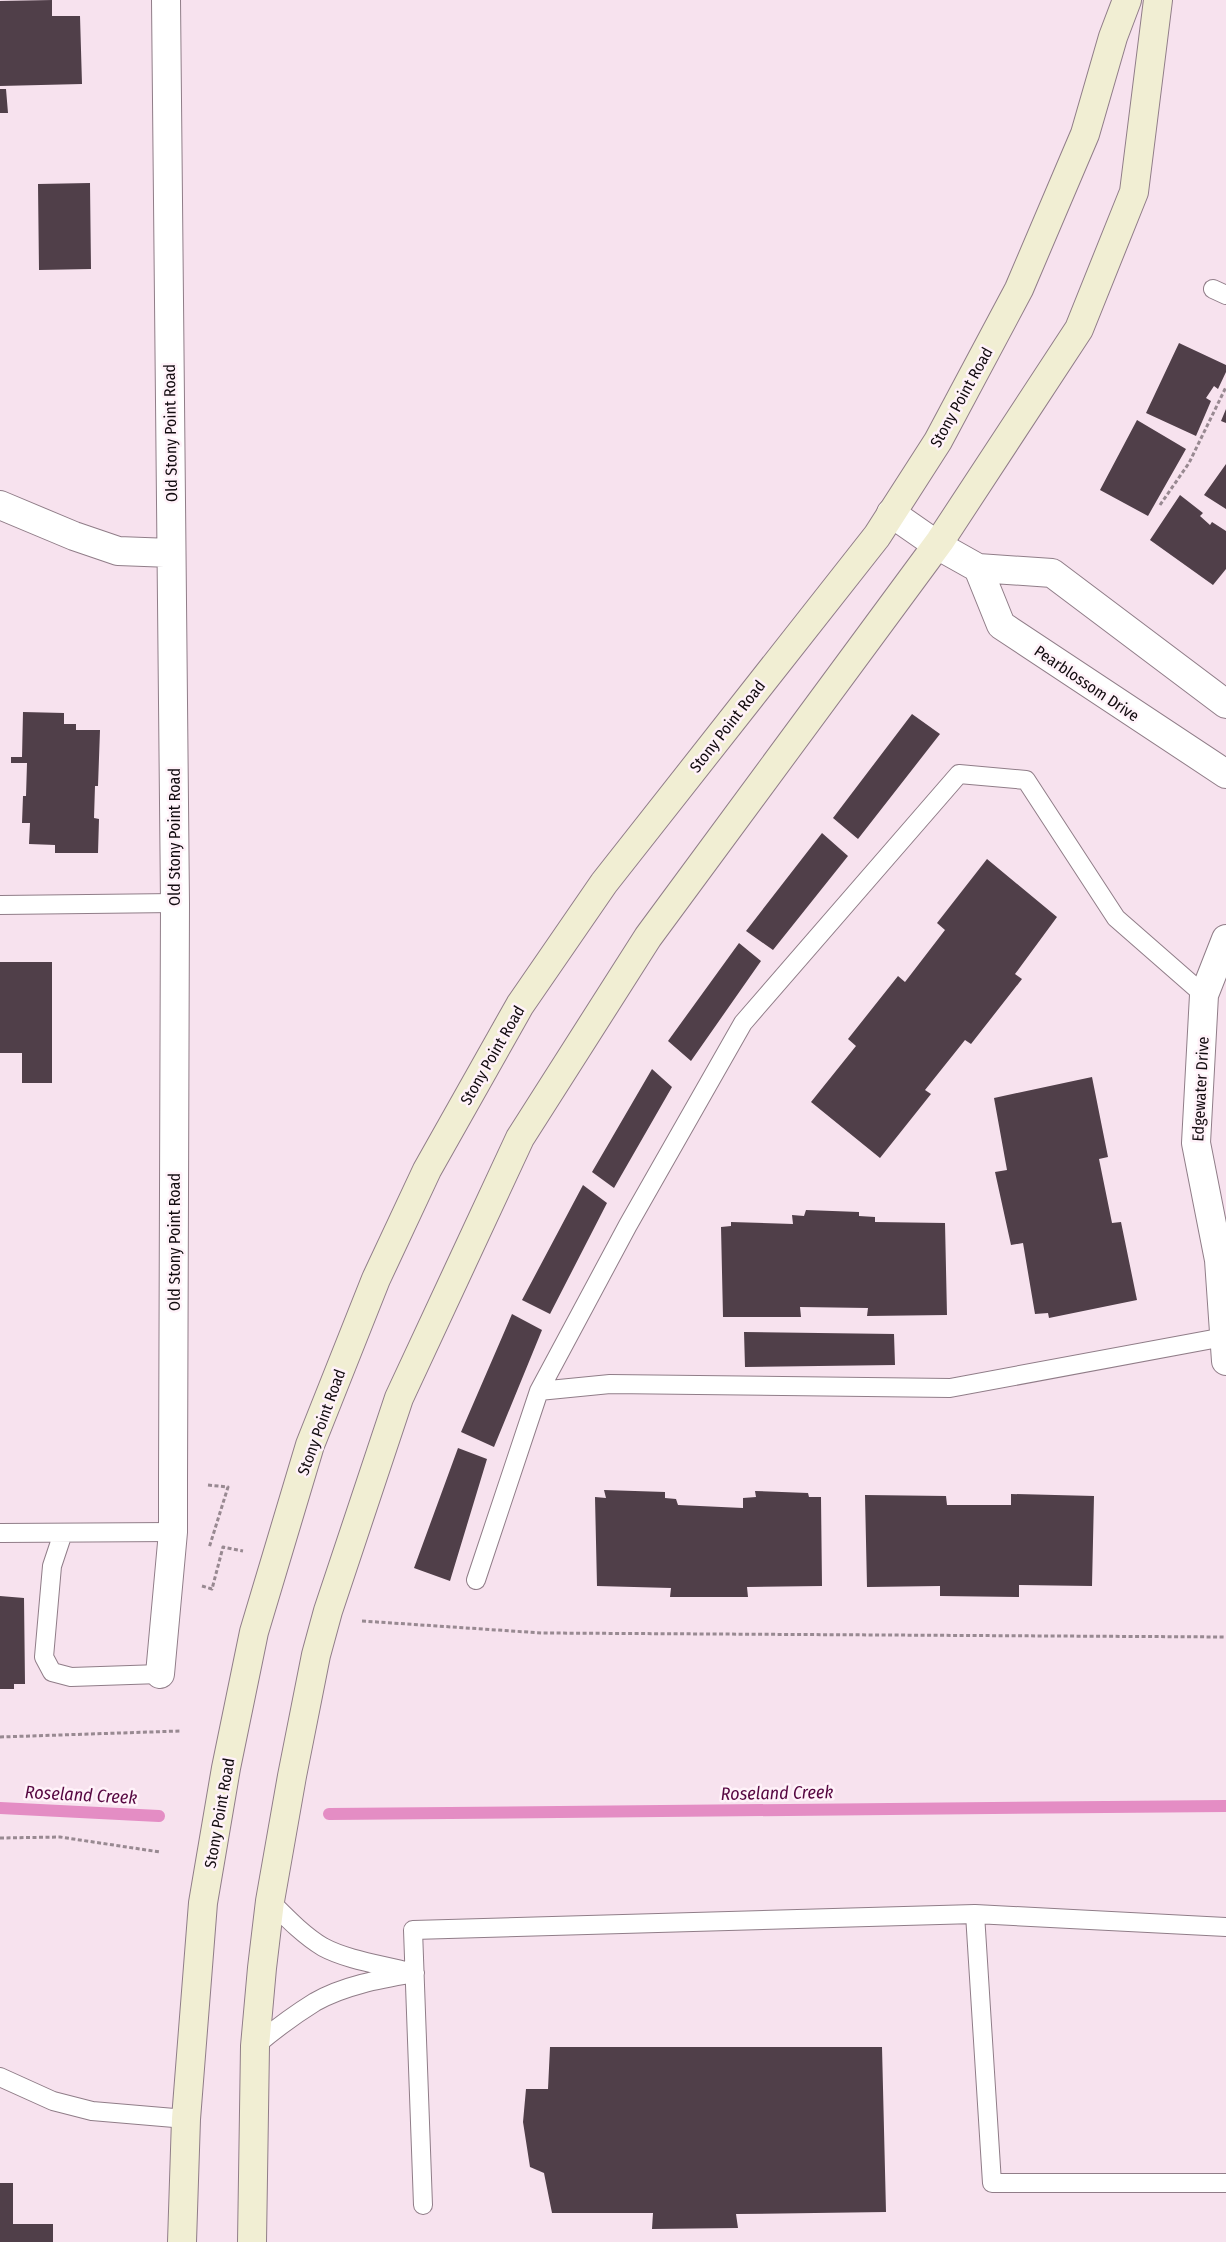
<svg xmlns="http://www.w3.org/2000/svg" width="1226" height="2242" viewBox="0 0 1226 2242" font-family="'Fira Sans Condensed',sans-serif">
<style>
.lines{fill:none;stroke-linecap:round;stroke-linejoin:round}
.stream{stroke:#e48dc4;stroke-width:12}
.building{fill:#503f49}
.lane-casing{stroke:#907d88;stroke-width:20}
.street-casing{stroke:#907d88;stroke-width:30}
.secondary-casing{stroke:#907d88;stroke-width:30}
.path{stroke:#988991;stroke-width:3;stroke-dasharray:4 2.5;stroke-linecap:butt}
.lane{stroke:#fff;stroke-width:18}
.street{stroke:#fff;stroke-width:28}
.secondary{stroke:#f1eed3;stroke-width:28}
.labels{text-anchor:middle;stroke-width:5;stroke-linejoin:round;paint-order:stroke}
.street-label{font-size:16px;fill:#120b0f;stroke:#fff2f9}
.water-label{font-size:18px;font-style:italic;fill:#560741;stroke:#fff2f9}
</style>
<rect width="100%" height="100%" fill="#f7e2ee"/>
<g class="lines">
<path class="stream" d="M0 1808 159 1816
M329 1814 1226 1806"/>
</g>
<path class="building" d="M52 0V16H80L82 84 0 86V1Z
M0 89H6L8 113H0Z
M90 183 91 269 39 270 38 184Z
M1179 343 1226 365V372L1218 389 1214 386 1206 398 1211 401 1196 436 1146 413Z
M1226 409V423L1221 421Z
M1137 420 1186 449 1148 516 1100 490Z
M1226 464V509L1204 495Z
M1180 495 1203 513 1200 516 1210 525 1212 522 1226 531V569L1213 585 1150 540Z
M23 712 64 713V724H76V730H100L98 786H95L94 818 99 819 98 853H55V845L29 844 30 823H22L23 796H26L27 763H11V757H22Z
M912 714 940 734 858 839 833 818Z
M822 833 848 856 773 950 746 931Z
M987 859 1057 917 1015 974 1022 979 971 1044 965 1040 925 1090 931 1094 880 1158 811 1102 856 1046 848 1039 898 976 905 982 945 930 937 923Z
M739 943 761 961 691 1061 668 1041Z
M0 962H52V1083H22V1053H0Z
M652 1069 672 1087 614 1188 592 1172Z
M1092 1077 1108 1157 1099 1159 1112 1223 1121 1222 1137 1300 1049 1318 1048 1313 1035 1314 1023 1243 1011 1245 995 1172 1007 1170 994 1098Z
M583 1185 607 1203 550 1314 522 1300Z
M806 1210 859 1212V1216L875 1217V1222L945 1223 947 1315 867 1316 868 1308 800 1307 801 1317H723L721 1227 731 1226V1222L793 1224 792 1215 804 1216Z
M512 1314 542 1330 494 1447 461 1432Z
M744 1332 894 1334 895 1365 745 1367Z
M458 1448 487 1459 450 1581 414 1568Z
M604 1490 665 1492V1498L676 1499 678 1505 743 1508V1498L756 1497 755 1491 808 1493 809 1497H821L822 1586 747 1587 748 1597H670L671 1588 597 1586 595 1497 606 1498Z
M1011 1494 1094 1496 1092 1586 1019 1585V1597L940 1596V1586L867 1587 865 1495 946 1496 947 1505H1011Z
M0 1596 24 1598 25 1684H14V1689H0Z
M550 2047H882L886 2212 736 2214 738 2228 652 2229 653 2213H552L544 2173 530 2167 523 2122 526 2089H548Z
M0 2183H13V2224H53V2242H0Z"/>
<g class="lines">
<defs>
<path id="lane" d="M1213 289 1226 295
M0 905 175 903
M539 1391 610 1384 950 1388 1224 1337
M0 1533 173 1532
M63 1533 52 1566 44 1657 52 1672 71 1677 160 1674
M476 1580 539 1391 628 1225 743 1023 959 774 1026 780 1116 918 1204 995
M270 1901C286 1917 303 1935 323 1947 347 1960 383 1965 409 1972
M975 1914 1226 1927
M255 2046C274 2030 294 2015 315 2002 345 1985 381 1979 415 1973
M0 2077 53 2101 92 2111 186 2119
M423 2205 413 1930 975 1914 992 2183H1226"/>
<path id="street" d="M0 505 74 536 118 551 171 553
M891 513 937 545 978 568 1052 573 1226 704
M978 568 1001 625 1226 774
M1226 939 1204 995 1196 1143 1219 1260 1226 1361
M160 1674 173 1532V1481L175 903 166 0"/>
<path id="secondary" d="M182 2242 186 2119 203 1903 226 1768 254 1632 310 1445 376 1279 427 1170 520 1005 604 883 877 536 938 441 1019 289 1085 134 1113 37 1127 0
M252 2242 255 2046 262 1968 270 1901 292 1776 316 1655 328 1611 399 1398 520 1138 648 937 940 541 1079 329 1134 192 1158 0"/>
</defs>
<use href="#lane" class="lane-casing"/>
<use href="#street" class="street-casing"/>
<use href="#secondary" class="secondary-casing"/>
<path class="path" d="M1160 505 1189 463 1226 387
M208 1485 228 1487 209 1548
M202 1586 212 1589 223 1547 243 1551
M362 1621 542 1633 1226 1637
M0 1737 180 1731
M0 1838 60 1837 160 1852"/>
<use href="#lane" class="lane"/>
<use href="#street" class="street"/>
<use href="#secondary" class="secondary"/>
</g>
<g class="labels">
<g class="street-label">
<text transform="translate(961 397) rotate(-61)" y="6">Stony Point Road</text>
<text transform="translate(170 433) rotate(-91)" y="6">Old Stony Point Road</text>
<text transform="translate(1087 683) rotate(34)" y="6">Pearblossom Drive</text>
<text transform="translate(727 726) rotate(-52)" y="6">Stony Point Road</text>
<text transform="translate(174 837) rotate(-90)" y="6">Old Stony Point Road</text>
<text transform="translate(492 1055) rotate(-60)" y="6">Stony Point Road</text>
<text transform="translate(1200 1089) rotate(-87)" y="6">Edgewater Drive</text>
<text transform="translate(174 1242) rotate(-90)" y="6">Old Stony Point Road</text>
<text transform="translate(321 1422) rotate(-70)" y="6">Stony Point Road</text>
<text transform="translate(219 1813) rotate(-80)" y="6">Stony Point Road</text>
</g>
<g class="water-label">
<text transform="translate(777 1793) rotate(-1)" y="6">Roseland Creek</text>
<text transform="translate(81 1795) rotate(3)" y="6">Roseland Creek</text>
</g>
</g>
</svg>
